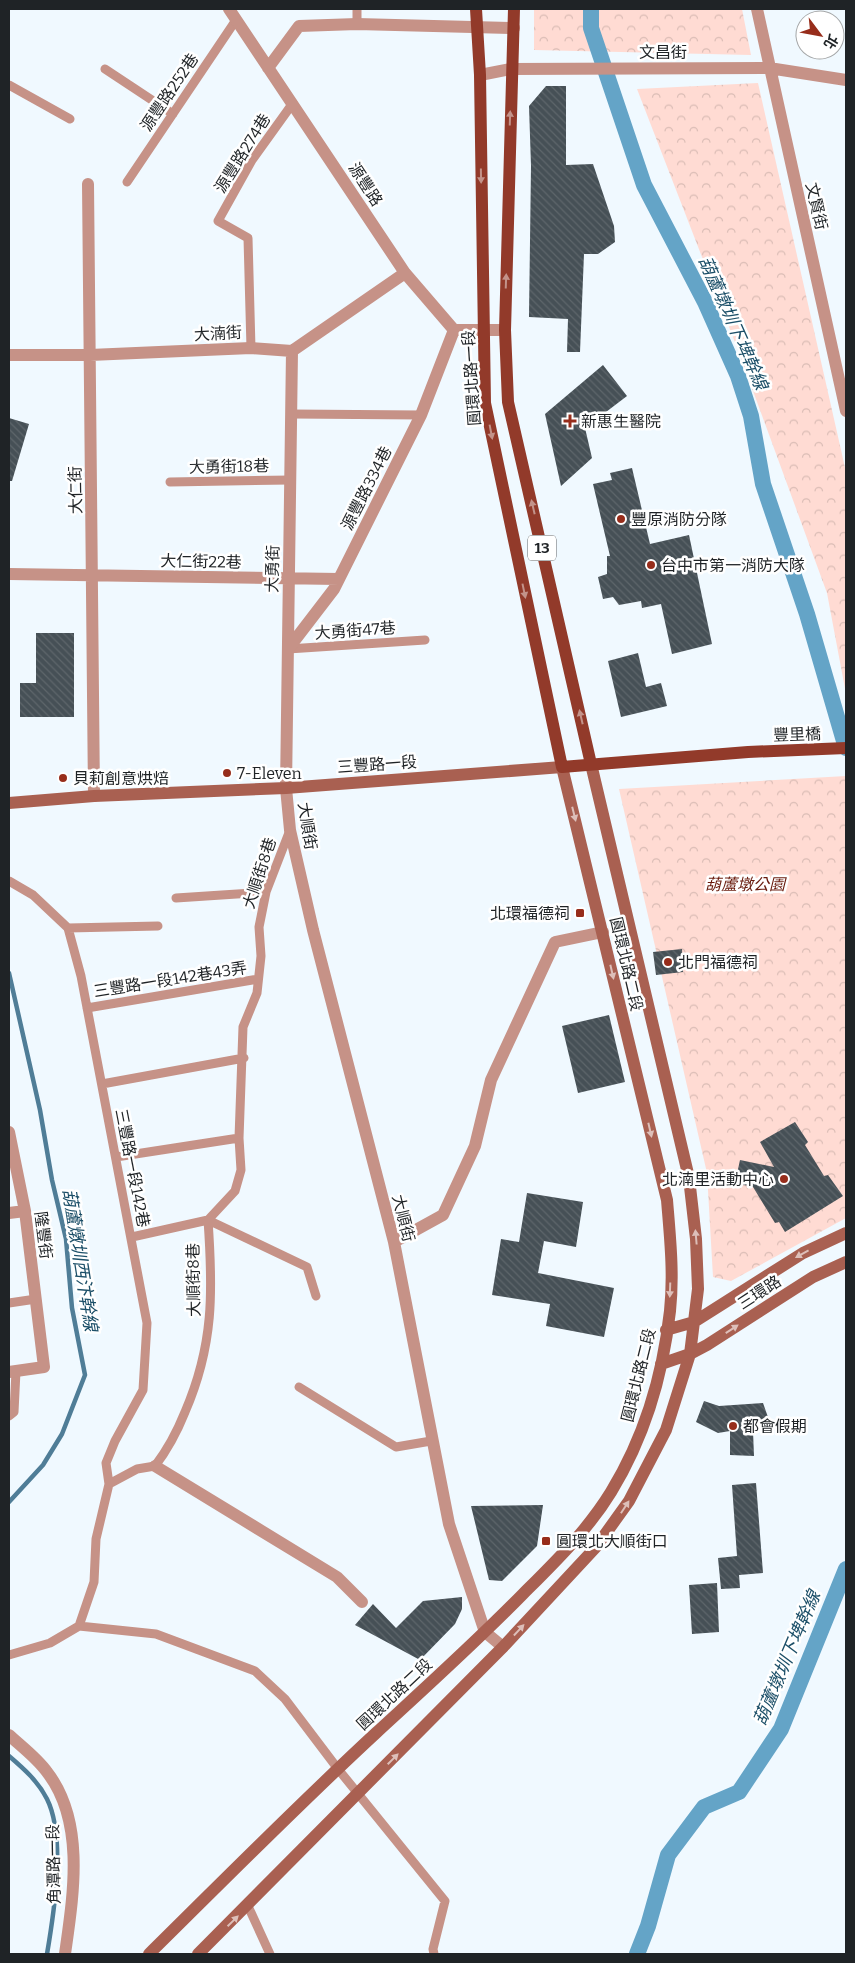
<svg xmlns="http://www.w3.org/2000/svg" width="855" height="1963" viewBox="0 0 855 1963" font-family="Bitter,'Noto Sans TC',serif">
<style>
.park{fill:url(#park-crowns)}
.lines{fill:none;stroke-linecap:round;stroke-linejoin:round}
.stream{stroke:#4f7d97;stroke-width:4.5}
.canal{stroke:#64a4c7;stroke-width:16}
.building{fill:url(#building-back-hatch)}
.lane{stroke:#c69287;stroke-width:9}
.street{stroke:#c69287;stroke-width:12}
.secondary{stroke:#a96051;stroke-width:12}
.primary{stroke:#923a2a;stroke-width:12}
.oneway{fill:#c3938a}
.oneway2{fill:#ddbfb9}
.poi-dot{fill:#972d1b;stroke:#fff;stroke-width:2}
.labels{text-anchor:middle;stroke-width:5;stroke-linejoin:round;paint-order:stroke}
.shield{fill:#fff;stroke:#626567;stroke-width:1}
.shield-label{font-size:15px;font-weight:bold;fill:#1f2326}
.street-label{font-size:16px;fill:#1f2326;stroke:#fff}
.poi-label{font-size:16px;fill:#1f2326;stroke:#fff;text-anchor:start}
.park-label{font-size:16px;font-style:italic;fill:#681a0c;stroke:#fff}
.water-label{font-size:18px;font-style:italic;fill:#1c4f68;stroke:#fff}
</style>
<defs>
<pattern id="park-crowns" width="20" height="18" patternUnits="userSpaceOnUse" patternTransform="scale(1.25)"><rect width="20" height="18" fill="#ffdbd3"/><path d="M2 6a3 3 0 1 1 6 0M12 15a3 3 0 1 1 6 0" fill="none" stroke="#dabcb5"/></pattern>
<pattern id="building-back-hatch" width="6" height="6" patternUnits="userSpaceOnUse" patternTransform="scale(1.25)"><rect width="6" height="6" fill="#465056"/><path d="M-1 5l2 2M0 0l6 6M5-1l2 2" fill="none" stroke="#5e666b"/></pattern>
</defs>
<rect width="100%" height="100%" fill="#f0f9ff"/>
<path class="park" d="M534 9H742L751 55 534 50Z
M758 83 846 472V694L827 593 738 350 637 89Z
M846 776V1218L731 1281 713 1277 707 1173 619 789Z"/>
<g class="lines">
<path class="stream" d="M9 973 40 1110 52 1180 66 1239 72 1308 85 1375 62 1434 43 1465 9 1502
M9 1756C23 1768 38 1781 47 1799 66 1837 54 1913 47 1954"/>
<path class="canal" d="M591 9V28L644 185 705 302 738 376 751 416 763 484 807 614 846 748
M637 1954 648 1926 668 1855 704 1807 739 1792 781 1729 846 1569"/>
</g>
<path class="building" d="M546 86H566V165L593 164 614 226 615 242 598 254H584L580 352H567L568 319 529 317 531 166 529 106Z
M603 365 627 396 585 428 592 458 561 486 545 414Z
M9 418 29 424 12 481H9Z
M632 468 650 544 689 535 712 644 672 654 661 604 642 608 641 601 619 605 613 597 603 599 598 577 607 574V556H610L593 484 612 480 610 473Z
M36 633H74V717H20V683H36Z
M638 653 646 687 661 683 667 706 621 717 608 661Z
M682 949 683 972 656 975 653 952Z
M609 1015 625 1082 578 1093 562 1026Z
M795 1122 808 1142 805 1145 824 1176 828 1175 843 1196 785 1232 779 1222 775 1223 753 1187 735 1183 740 1160 774 1167 760 1142Z
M527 1193 583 1202 576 1247 544 1241 538 1273 614 1288 604 1337 546 1326 550 1304 492 1295 501 1239 519 1242Z
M704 1401 719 1406 763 1403 769 1420 753 1431 754 1456 730 1455V1431L718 1433 696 1422Z
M756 1483 763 1573 739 1575 740 1588 721 1589 718 1558 737 1556 732 1485Z
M543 1505 537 1546 502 1581 489 1580 471 1506Z
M717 1583 719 1632 692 1634 689 1585Z
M462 1597V1609L455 1624 420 1660 355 1625 373 1604 396 1628 423 1601Z"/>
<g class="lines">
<path class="lane" d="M357 9V24
M105 69 173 114
M9 85 70 119
M127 182 236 20
M251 348 248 238 218 221 252 160 293 103
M291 414 421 415
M170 482 290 480
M288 649 425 640
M9 881 33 895 68 928 81 976 147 1323 143 1390 115 1441 106 1463 109 1484
M176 898 266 892
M68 928 158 926
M87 1008 258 979
M102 1084 244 1058
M116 1157 239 1138
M132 1237 208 1220 307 1267 316 1296
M9 1303 36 1299
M299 1387 396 1447 431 1441
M9 1416 14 1412 16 1371
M79 1626 156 1634 255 1671 285 1699 338 1769 445 1901 433 1949 434 1954
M9 1655 50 1643 79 1626 94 1582 96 1539 109 1484 137 1469 155 1466C168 1449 177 1432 185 1412 214 1345 213 1291 208 1220L235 1191 241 1170 239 1138 243 1027 257 993 261 956 259 927 266 892 290 830
M248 1906 270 1954"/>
<path class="street" d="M229 9 405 273 454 330H505
M757 9 846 411
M268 68 299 26 357 24 514 28
M480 75 511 69 769 68 846 80
M88 184 94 796
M292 351 286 788 290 830 313 930 394 1242 449 1524 485 1632 503 1647
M9 355H90L251 348 292 351 405 273
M9 574 339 579
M288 649 334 589 421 415 454 330
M9 1132 25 1211 44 1367 9 1372
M9 1213 25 1211
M394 1242 443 1215 475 1146 491 1080 555 942 603 932
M155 1466 337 1577 362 1602
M9 1735C22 1747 37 1758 47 1772 86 1822 73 1897 65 1954"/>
<path class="secondary" d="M9 803 94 796 286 788 562 767 667 1200C670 1237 674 1274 670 1311 663 1374 644 1438 611 1492 587 1531 555 1562 523 1594 476 1642 426 1687 376 1733 299 1804 224 1880 149 1954
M666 1330 694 1322 803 1253 846 1233
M661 1364 690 1354 707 1345 813 1277 846 1262
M198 1954 503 1647 596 1547 629 1501 666 1430 690 1354 698 1289 696 1239 689 1178 591 764"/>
<path class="primary" d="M476 9 480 75 485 403 562 767 748 752 846 748
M514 9 505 330 508 402 591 764"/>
</g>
<defs><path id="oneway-solid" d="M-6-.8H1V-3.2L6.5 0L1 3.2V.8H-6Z" transform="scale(1.25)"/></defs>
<g class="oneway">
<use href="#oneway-solid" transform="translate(510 118) rotate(-88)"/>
<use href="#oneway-solid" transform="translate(481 176) rotate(89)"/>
<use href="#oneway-solid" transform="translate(506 281) rotate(-88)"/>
<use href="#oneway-solid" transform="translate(491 432) rotate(79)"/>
<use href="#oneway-solid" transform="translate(533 507) rotate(-103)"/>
<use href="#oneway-solid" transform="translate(524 591) rotate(78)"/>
<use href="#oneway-solid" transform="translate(581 717) rotate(-103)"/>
</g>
<g class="oneway2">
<use href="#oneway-solid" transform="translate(574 814) rotate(76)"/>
<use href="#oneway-solid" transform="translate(612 972) rotate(77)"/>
<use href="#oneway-solid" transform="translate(650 1130) rotate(77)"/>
<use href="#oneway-solid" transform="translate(696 1237) rotate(-95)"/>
<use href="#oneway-solid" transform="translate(802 1254) rotate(151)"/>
<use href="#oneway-solid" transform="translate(670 1290) rotate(92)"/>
<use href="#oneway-solid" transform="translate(732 1329) rotate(-33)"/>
<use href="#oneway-solid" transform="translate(625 1507) rotate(-57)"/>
<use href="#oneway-solid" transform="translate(519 1630) rotate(-47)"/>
<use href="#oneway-solid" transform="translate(393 1759) rotate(-45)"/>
<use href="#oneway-solid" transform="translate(233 1921) rotate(-44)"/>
</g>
<g class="poi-dot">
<path d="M567.5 413.5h5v5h5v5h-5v5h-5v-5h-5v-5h5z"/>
<circle cx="621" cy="519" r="5"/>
<circle cx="651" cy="565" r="5"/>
<circle cx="227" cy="773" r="5"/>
<circle cx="63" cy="778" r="5"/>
<rect x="575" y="908" width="10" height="10" rx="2.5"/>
<circle cx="668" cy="962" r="5"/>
<circle cx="784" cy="1179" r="5"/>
<circle cx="733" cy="1426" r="5"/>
<rect x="541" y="1536" width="10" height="10" rx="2.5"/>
</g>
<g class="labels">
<rect class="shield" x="528" y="535.5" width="28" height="25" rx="4"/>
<g class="shield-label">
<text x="542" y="553">13</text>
</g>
<g class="street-label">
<text x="663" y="58">文昌街</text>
<text transform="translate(169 92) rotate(-56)" y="6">源豐路252巷</text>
<text transform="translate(242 153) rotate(-58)" y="6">源豐路274巷</text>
<text transform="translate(366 184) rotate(57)" y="6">源豐路</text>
<text transform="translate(817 206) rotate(77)" y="6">文賢街</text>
<text transform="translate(218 333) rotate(-3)" y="6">大湳街</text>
<text transform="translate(471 378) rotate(-94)" y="6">圓環北路一段</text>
<text transform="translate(229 466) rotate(-1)" y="6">大勇街18巷</text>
<text transform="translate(366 488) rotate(-63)" y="6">源豐路334巷</text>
<text transform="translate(75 490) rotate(-91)" y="6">大仁街</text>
<text transform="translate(201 561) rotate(1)" y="6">大仁街22巷</text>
<text transform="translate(272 569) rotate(-89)" y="6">大勇街</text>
<text transform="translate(355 630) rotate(-4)" y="6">大勇街47巷</text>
<text transform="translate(797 734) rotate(-2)" y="6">豐里橋</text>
<text transform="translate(377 764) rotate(-4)" y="6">三豐路一段</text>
<text transform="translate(308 826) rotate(81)" y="6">大順街</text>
<text transform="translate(259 873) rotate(-72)" y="6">大順街8巷</text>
<text transform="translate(627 964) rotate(77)" y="6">圓環北路二段</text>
<text transform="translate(170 979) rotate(-9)" y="6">三豐路一段142巷43弄</text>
<text transform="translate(133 1168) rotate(79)" y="6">三豐路一段142巷</text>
<text transform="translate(404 1218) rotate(76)" y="6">大順街</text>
<text transform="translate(44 1235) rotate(83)" y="6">隆豐街</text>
<text transform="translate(193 1280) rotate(-91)" y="6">大順街8巷</text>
<text transform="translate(759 1292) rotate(-33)" y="6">三環路</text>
<text transform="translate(638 1375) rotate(-76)" y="6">圓環北路二段</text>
<text transform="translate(394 1694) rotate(-43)" y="6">圓環北路二段</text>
<text transform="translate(53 1864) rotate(-91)" y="6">角潭路一段</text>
</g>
<g class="poi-label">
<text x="581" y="427">新惠生醫院</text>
<text x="631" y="525">豐原消防分隊</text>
<text x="661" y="571">台中市第一消防大隊</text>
<text x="237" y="779">7-Eleven</text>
<text x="73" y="784">貝莉創意烘焙</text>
<text x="570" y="919" text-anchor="end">北環福德祠</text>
<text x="678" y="968">北門福德祠</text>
<text x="774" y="1185" text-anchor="end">北湳里活動中心</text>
<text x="743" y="1432">都會假期</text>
<text x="556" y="1547">圓環北大順街口</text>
</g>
<g class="park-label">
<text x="745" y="890">葫蘆墩公園</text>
</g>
<g class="water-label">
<text transform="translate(733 323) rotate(66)" y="6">葫蘆墩圳下埤幹線</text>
<text transform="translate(80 1260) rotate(81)" y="6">葫蘆燉圳西汴幹線</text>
<text transform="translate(787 1658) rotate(-67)" y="6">葫蘆墩圳下埤幹線</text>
</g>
</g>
<rect width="855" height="1963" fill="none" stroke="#1f2326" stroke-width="20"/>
<g transform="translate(820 35) rotate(122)"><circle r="24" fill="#ffffff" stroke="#a5a7a8"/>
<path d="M0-4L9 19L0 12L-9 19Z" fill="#972d1b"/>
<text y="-8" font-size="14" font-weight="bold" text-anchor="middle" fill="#1f2326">北</text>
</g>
</svg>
